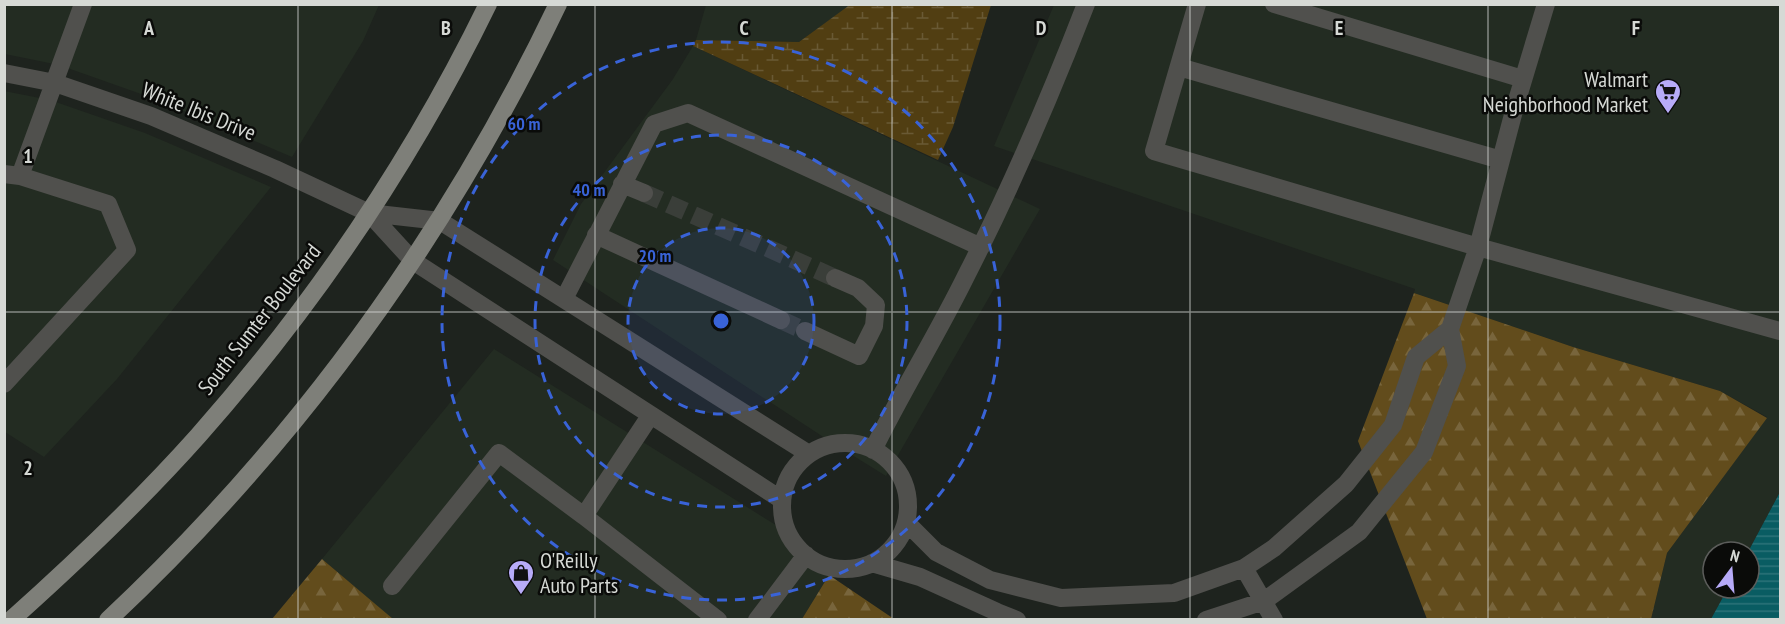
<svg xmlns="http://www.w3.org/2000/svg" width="1785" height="624" viewBox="0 0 1785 624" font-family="'PT Sans Narrow',sans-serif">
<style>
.built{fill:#232c22}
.forest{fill:url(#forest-firs)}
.wetland{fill:url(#wetland-marsh)}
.water{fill:url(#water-rules)}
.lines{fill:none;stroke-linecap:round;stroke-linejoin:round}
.minor-tunnel{stroke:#3a3e39;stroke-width:18;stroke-dasharray:18 9;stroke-linecap:butt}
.minor{stroke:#50504d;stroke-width:18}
.major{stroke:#7e7f79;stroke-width:18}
.grid{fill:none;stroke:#d6d9d5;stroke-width:1.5;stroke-opacity:0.55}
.ring{fill:none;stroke:#3963d8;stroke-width:3;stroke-dasharray:10 8}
.labels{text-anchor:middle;stroke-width:5;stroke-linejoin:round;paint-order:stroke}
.poi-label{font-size:22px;fill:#d6d9d5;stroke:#0a0b09;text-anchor:end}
.street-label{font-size:22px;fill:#d6d9d5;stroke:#0a0b09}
.grid-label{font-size:20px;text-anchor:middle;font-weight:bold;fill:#d6d9d5;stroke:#0a0b09;stroke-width:5;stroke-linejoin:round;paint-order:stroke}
.centre{fill:#3963d8;stroke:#0a0b09;stroke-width:3}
.ring-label{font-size:18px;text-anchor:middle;font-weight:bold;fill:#3963d8;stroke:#0a0b09;stroke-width:5;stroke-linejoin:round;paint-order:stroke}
</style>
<defs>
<pattern id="forest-firs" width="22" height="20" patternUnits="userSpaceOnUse" patternTransform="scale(1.5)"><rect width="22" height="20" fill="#624c1c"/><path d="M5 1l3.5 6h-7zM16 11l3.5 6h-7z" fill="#78653c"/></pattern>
<pattern id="wetland-marsh" width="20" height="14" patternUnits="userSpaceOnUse" patternTransform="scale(1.5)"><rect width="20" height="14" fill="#513e12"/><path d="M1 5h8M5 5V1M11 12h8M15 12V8" fill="none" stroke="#695934"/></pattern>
<pattern id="water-rules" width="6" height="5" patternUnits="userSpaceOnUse" patternTransform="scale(1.5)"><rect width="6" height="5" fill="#095c62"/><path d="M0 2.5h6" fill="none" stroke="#2c7378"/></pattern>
</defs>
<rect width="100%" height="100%" fill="#1e231e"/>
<path class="built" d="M4 5H379L363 41 292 157 158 100 59 65 5 54Z
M706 5H851L799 42 696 40Z
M1054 5H1780V492L1748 552H1713V588H1728L1711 619H1651L1667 553 1767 417 1720 391 1573 347 1414 293 1415 289 994 146Z
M693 46 1040 209 886 476 831 442 553 260 581 204 673 79Z
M4 91 50 100 145 133 271 187 117 379 44 457 5 432Z
M494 349 779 527 829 575 802 619 393 620 322 559Z"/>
<path class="forest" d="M1414 293 1573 347 1720 391 1767 418 1667 553 1651 619H1427L1358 441Z
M322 559 393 619H272Z
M829 575 894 619H802Z"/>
<path class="wetland" d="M851 4 991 5 953 127 938 160 693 46 696 40 799 42Z"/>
<path class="water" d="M1780 492V619H1711L1728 588H1749V552H1748Z"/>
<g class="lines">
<path class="minor-tunnel" d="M644 193 835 278
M781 320 805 331"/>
<path class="minor" d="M1197 4 1154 151 1478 247 1515 107 1546 4
M1274 4 1523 79
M1179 67 1501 160
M4 73 55 83 151 116 275 169 369 213 440 221 809 454
M4 174 20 176 108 204 127 250 4 384
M20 176 83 4
M622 184 644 193
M369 213 413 261 782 500
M596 235 781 320
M564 299 654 124 688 113 981 247
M805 331 859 356 874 326 876 305 858 288 835 278
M650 416 584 516 718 620
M782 506a63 63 0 1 1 126 0a63 63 0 1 1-126 0Z
M873 450C902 391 937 335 966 276 1011 188 1050 97 1086 4
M906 522 936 552 990 580 1061 598 1174 593 1244 568 1274 548 1346 484 1393 425 1416 357 1450 329
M872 563 920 577 997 612 1017 620
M1244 568 1274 620
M392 586 499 453 584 516
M757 620 806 555
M1206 620 1264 601 1359 532 1424 452 1457 366 1450 329 1478 247 1780 331"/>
<path class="major" d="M11 620C77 561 140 501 198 436 313 306 412 160 488 4
M108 620C297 443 446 238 558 4"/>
</g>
<path class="grid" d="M298 4V620M595 4V620M892 4V620M1190 4V620M1488 4V620M4 312H1780"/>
<circle cx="721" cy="321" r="93" fill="#3963d8" fill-opacity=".12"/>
<g class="ring">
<circle cx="721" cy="321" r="93"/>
<circle cx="721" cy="321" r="186"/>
<circle cx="721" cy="321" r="279"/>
</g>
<defs>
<symbol id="supermarket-pin" viewBox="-11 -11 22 30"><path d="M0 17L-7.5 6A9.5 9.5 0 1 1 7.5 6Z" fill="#b7abf8" stroke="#0a0b09"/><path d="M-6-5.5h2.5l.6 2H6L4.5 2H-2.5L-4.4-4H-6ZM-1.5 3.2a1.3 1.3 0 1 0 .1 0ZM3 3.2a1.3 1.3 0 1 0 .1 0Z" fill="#111"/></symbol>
<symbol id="shop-pin" viewBox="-11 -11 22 30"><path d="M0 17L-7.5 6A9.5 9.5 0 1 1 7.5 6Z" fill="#b7abf8" stroke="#0a0b09"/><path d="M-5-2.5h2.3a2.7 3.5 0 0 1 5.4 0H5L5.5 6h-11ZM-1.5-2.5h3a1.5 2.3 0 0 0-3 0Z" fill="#111"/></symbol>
</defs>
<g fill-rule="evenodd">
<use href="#supermarket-pin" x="1653" y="77" width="30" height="40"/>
<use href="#shop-pin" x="506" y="558" width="30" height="40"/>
</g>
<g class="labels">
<g class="poi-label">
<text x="1648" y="87">Walmart<tspan x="1648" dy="25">Neighborhood Market</tspan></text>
<text x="540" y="568" text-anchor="start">O'Reilly<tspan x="540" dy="25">Auto Parts</tspan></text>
</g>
<g class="street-label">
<text transform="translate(199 111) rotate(22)" y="8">White Ibis Drive</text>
<text transform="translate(259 319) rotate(-52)" y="8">South Sumter Boulevard</text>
</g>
</g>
<g class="grid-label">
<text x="149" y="35">A</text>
<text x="446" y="35">B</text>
<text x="744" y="35">C</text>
<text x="1041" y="35">D</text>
<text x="1339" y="35">E</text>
<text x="1636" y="35">F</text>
<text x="28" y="163">1</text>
<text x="28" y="475">2</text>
</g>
<circle cx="721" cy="321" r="9" class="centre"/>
<g class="ring-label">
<text x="524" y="130">60 m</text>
<text x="589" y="196">40 m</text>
<text x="655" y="262">20 m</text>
</g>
<rect width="1785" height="624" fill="none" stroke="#d6d9d5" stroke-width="12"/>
<g transform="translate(1731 570) rotate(16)"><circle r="28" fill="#0a0b09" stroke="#5c5d5b" stroke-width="1.5"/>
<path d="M0-4.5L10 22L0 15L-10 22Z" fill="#b7abf8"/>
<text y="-9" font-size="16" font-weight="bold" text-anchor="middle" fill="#d6d9d5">N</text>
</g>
</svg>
